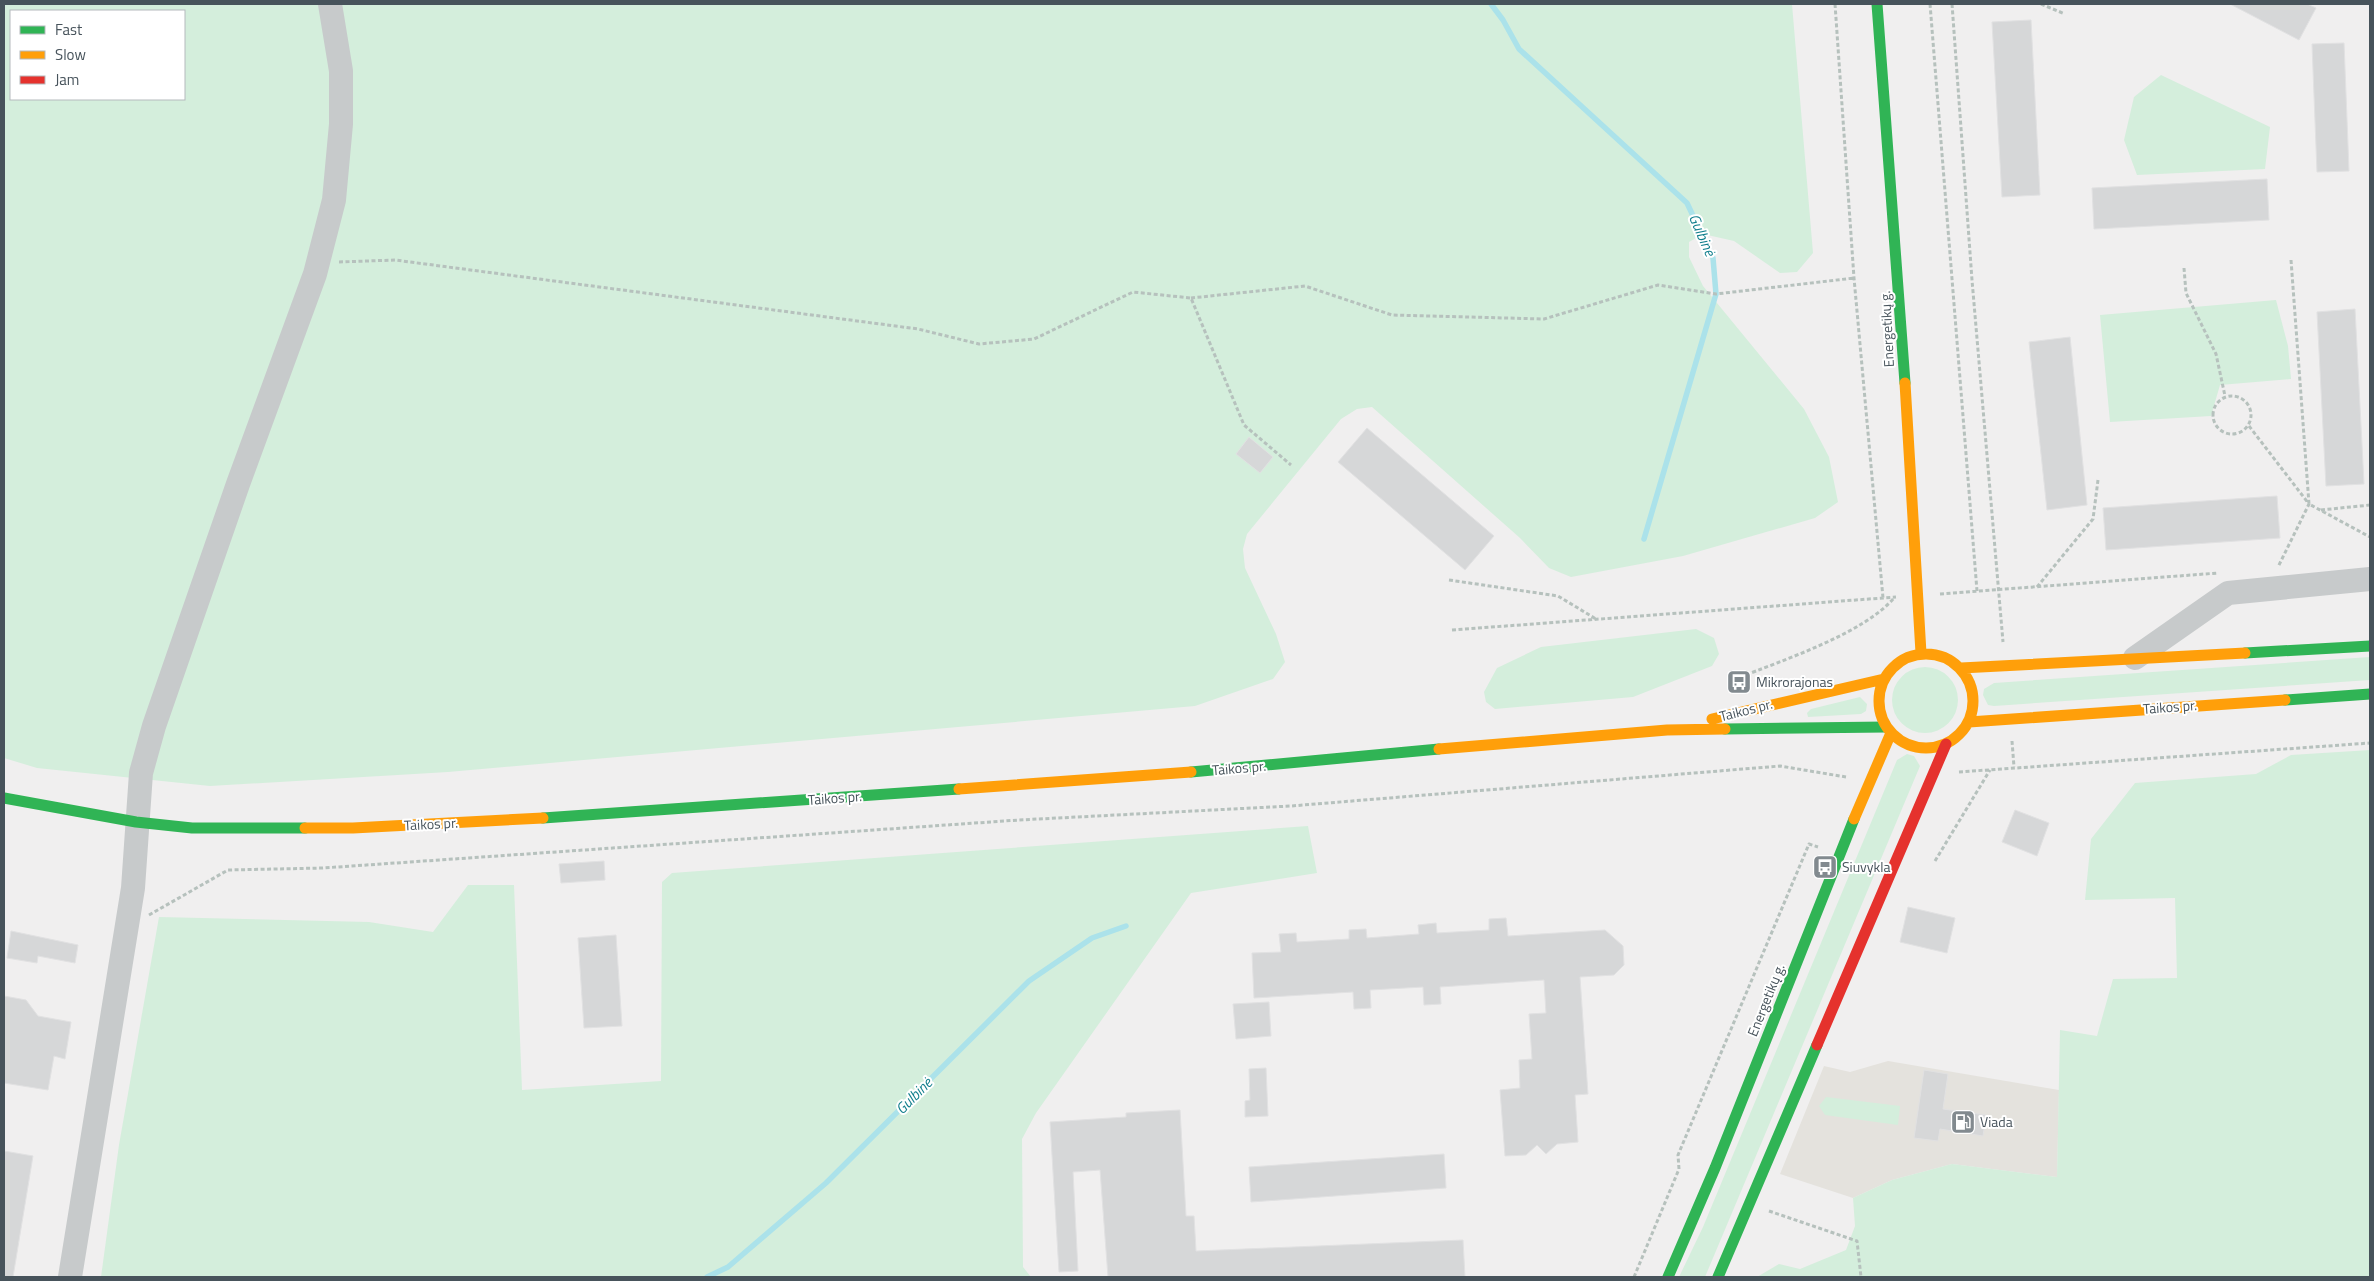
<svg xmlns="http://www.w3.org/2000/svg" width="2374" height="1281" viewBox="0 0 2374 1281" font-family="'Titillium Web',sans-serif">
<style>
.commercial{fill:#e4e2dd}
.green{fill:#d4eedc;fill-rule:evenodd}
.lines{fill:none;stroke-linecap:round;stroke-linejoin:round}
.stream{stroke:#abe2ea;stroke-width:5.5}
.building{fill:#d6d7d8;stroke:#e1e1e2}
.path{stroke:#b6c1bd;stroke-width:3;stroke-dasharray:4 2.5;stroke-linecap:butt}
.street{stroke:#c7cacb;stroke-width:24}
.fast{stroke:#30b455;stroke-width:11}
.slow{stroke:#ff9f0a;stroke-width:11}
.jam{stroke:#e5322d;stroke-width:11}
.labels{text-anchor:middle;stroke-width:4;stroke-linejoin:round;paint-order:stroke}
.street-label{font-size:14px;fill:#47535b;stroke:#fff}
.poi-label{font-size:14px;fill:#47535b;stroke:#fff;text-anchor:start}
.water-label{font-size:15px;font-style:italic;fill:#127f8d;stroke:#fff}
</style>
<rect width="100%" height="100%" fill="#f0efef"/>
<path class="commercial" d="M1888 1061 2059 1090 2057 1177 1952 1164 1892 1180 1853 1198 1780 1174 1824 1066 1850 1072Z"/>
<path class="green" d="M4 4H1792L1813 253 1797 272 1780 273 1734 241 1703 234 1689 242V257L1703 286 1804 409 1829 457 1838 502 1815 518 1683 556 1571 577 1549 568 1520 538 1372 407 1357 409 1341 419 1247 534 1243 549 1245 568 1276 634 1285 662 1273 679 1195 706 448 772 210 786 37 768 4 758ZM11 11H184V99H11Z
M2161 75 2270 127 2265 169 2137 175 2124 140 2134 97Z
M2276 300 2288 346 2291 379 2220 385 2211 416 2110 422 2100 315Z
M1696 629 1714 638 1719 654 1712 666 1633 697 1495 709 1486 702 1484 692 1497 668 1541 647Z
M2370 657V680L1994 706 1988 705 1983 695 1984 689 1994 683Z
M1892 700a33 33 0 1 1 66 0a33 33 0 1 1-66 0Z
M1860 697 1867 704 1866 711 1861 714 1808 717 1807 713 1811 709Z
M2370 750V1277H1757L1779 1264 1800 1269 1846 1250 1855 1226 1853 1198 1892 1180 1952 1164 2057 1177 2060 1030 2097 1036 2113 979 2177 978 2175 898 2085 900 2091 839 2135 783 2256 774 2291 755Z
M1907 754 1914 756 1920 766 1705 1277H1679L1703 1227 1897 760Z
M1308 826 1317 873 1191 893 1036 1113 1022 1139 1023 1267 1031 1277H101L119 1145 159 917 369 922 433 932 468 885H514L522 1090 661 1081 662 882 672 873Z
M1826 1097 1900 1106 1898 1125 1825 1115 1819 1106Z"/>
<g class="lines">
<path class="stream" d="M1491 4 1503 20 1519 49 1687 203 1713 258 1716 294 1644 539
M707 1277 728 1267 826 1183 1029 981 1092 938 1126 926"/>
</g>
<path class="building" d="M2230 4H2307L2316 8 2299 40Z
M2031 20 2040 195 2002 197 1992 22Z
M2344 43 2349 171 2317 172 2312 44Z
M2267 179 2269 220 2094 229 2092 188Z
M2355 309 2364 484 2326 486 2317 312Z
M2070 337 2087 505 2047 510 2029 342Z
M1367 428 1494 536 1465 570 1338 462Z
M1249 437 1273 457 1260 473 1236 454Z
M2277 496 2280 538 2106 550 2103 508Z
M2015 810 2049 823 2037 856 2002 842Z
M604 861 605 880 561 883 559 864Z
M1908 907 1955 918 1947 953 1900 942Z
M1506 918 1508 936 1605 930 1623 946 1624 965 1614 975 1580 977 1588 1094 1575 1095 1578 1142 1557 1144 1546 1154 1537 1145 1526 1155 1505 1156 1500 1090 1520 1088 1519 1060 1532 1059 1529 1014 1546 1013 1544 980 1440 987 1441 1004 1424 1005 1423 987 1370 990 1371 1008 1354 1009 1353 992 1254 998 1252 953 1281 952 1279 934 1296 933 1297 942 1349 939V930L1366 929 1367 938 1419 934 1418 925 1436 923 1437 933 1489 930V919Z
M11 931 78 945 75 963 38 956 37 963 7 958Z
M616 935 622 1026 584 1028 578 938Z
M4 996 26 1000 38 1016 71 1022 65 1059 54 1056 48 1090 4 1083Z
M1269 1002 1271 1036 1236 1039 1233 1004Z
M1266 1068 1268 1116 1245 1117V1101L1250 1100 1249 1069Z
M1924 1070 1948 1074 1943 1109 1986 1115 1983 1136 1940 1129 1938 1141 1914 1138Z
M1180 1110 1186 1216H1194L1196 1251 1463 1240 1465 1277H1108L1100 1170 1073 1172 1078 1271 1059 1272 1050 1122 1126 1117V1113Z
M4 1151 33 1156 13 1277H4Z
M1444 1154 1446 1188 1251 1202 1249 1167Z"/>
<g class="lines">
<path class="path" d="M1835 4 1854 278 1883 598
M1930 4 1977 591
M1952 4 1972 280 2003 642
M2041 4 2065 14
M2291 260 2309 504 2370 537
M339 262 395 260 918 329 979 344 1034 339 1133 292 1191 298 1244 425 1291 465
M2184 268 2186 293 2216 354 2225 396
M1191 298 1305 286 1392 315 1544 319 1658 285 1716 294 1854 278
M2213 415a19 19 0 1 1 38 0a19 19 0 1 1-38 0Z
M2249 426 2309 504 2278 567
M2321 510 2370 505
M1449 580 1558 596 1596 619
M2037 587 2093 519 2098 480
M1940 594 2218 573
M1452 630 1896 597
M1739 682 1738 678C1783 660 1863 634 1894 598
M2012 741 2014 767
M1959 772 2370 743
M1935 861 1990 770
M149 915 228 870 323 868 1019 820 1291 806 1780 766 1846 777
M1769 1211 1857 1241 1861 1277
M1634 1277 1679 1169 1678 1155 1809 844 1818 847"/>
<path class="street" d="M2135 658 2228 593 2370 579
M70 1277 133 888 141 773 154 726 238 484 315 274 334 200 341 124V71L330 4"/>
<path class="fast" d="M1877 4 1905 383
M2245 653 2370 646
M2285 700 2370 694
M1725 729 1886 727
M1191 772 1439 749
M4 798 136 822 192 828H305
M543 818 959 789
M1668 1277 1715 1168 1854 819
M1718 1277 1817 1045"/>
<path class="slow" d="M1905 383 1921 653
M1879 701a47 47 0 1 1 94 0a47 47 0 1 1-94 0Z
M1961 668 2245 653
M1712 719 1884 679
M1969 722 2285 700
M1439 749 1667 730 1725 729
M959 789 1191 772
M1854 819 1891 733
M305 828H353L543 818"/>
<path class="jam" d="M1817 1045 1946 744"/>
</g>
<defs>
<symbol id="bus-square" viewBox="-11 -11 22 22"><rect x="-9" y="-9" width="18" height="18" rx="4" fill="#828a8f" stroke="#fff"/><path d="M-5-6H5V4H4V6H2V4H-2V6H-4V4H-5ZM-3.5-4V0h7V-4ZM-3.5 1.2v1.5H-2V1.2ZM2 1.2v1.5H3.5V1.2Z" fill="#fff"/></symbol>
<symbol id="fuel-square" viewBox="-11 -11 22 22"><rect x="-9" y="-9" width="18" height="18" rx="4" fill="#828a8f" stroke="#fff"/><path d="M-5.5-6h7V0h2V4h1.3V-2.5L3-4.5l.8-.8L6-3V5H2.5V1h-1V6h-7ZM-4.2-4.7v3.2H.2V-4.7Z" fill="#fff"/></symbol>
</defs>
<g fill-rule="evenodd">
<use href="#bus-square" x="1725" y="668" width="28" height="28"/>
<use href="#bus-square" x="1811" y="853" width="28" height="28"/>
<use href="#fuel-square" x="1949" y="1108" width="28" height="28"/>
</g>
<g class="labels">
<g class="street-label">
<text transform="translate(1887 329) rotate(-93)" y="5">Energetikų g.</text>
<text transform="translate(2170 707) rotate(-4)" y="5">Taikos pr.</text>
<text transform="translate(1746 710) rotate(-14)" y="5">Taikos pr.</text>
<text transform="translate(1239 768) rotate(-5)" y="5">Taikos pr.</text>
<text transform="translate(835 798) rotate(-4)" y="5">Taikos pr.</text>
<text transform="translate(431 824) rotate(-3)" y="5">Taikos pr.</text>
<text transform="translate(1766 1000) rotate(-68)" y="5">Energetikų g.</text>
</g>
<g class="poi-label">
<text x="1756" y="687">Mikrorajonas</text>
<text x="1842" y="872">Siuvykla</text>
<text x="1980" y="1127">Viada</text>
</g>
<g class="water-label">
<text transform="translate(1702 235) rotate(66)" y="5">Gulbinė</text>
<text transform="translate(914 1096) rotate(-45)" y="5">Gulbinė</text>
</g>
</g>
<rect width="2374" height="1281" fill="none" stroke="#47535b" stroke-width="10"/>
<rect x="10" y="10" width="175" height="90" fill="#ffffff" stroke="#b5babd"/>
<rect x="20" y="26" width="25" height="8" fill="#30b455" stroke="#b5babd"/>
<text x="55" y="35" font-size="15" fill="#47535b">Fast</text>
<rect x="20" y="51" width="25" height="8" fill="#ff9f0a" stroke="#b5babd"/>
<text x="55" y="60" font-size="15" fill="#47535b">Slow</text>
<rect x="20" y="76" width="25" height="8" fill="#e5322d" stroke="#b5babd"/>
<text x="55" y="85" font-size="15" fill="#47535b">Jam</text>
</svg>
